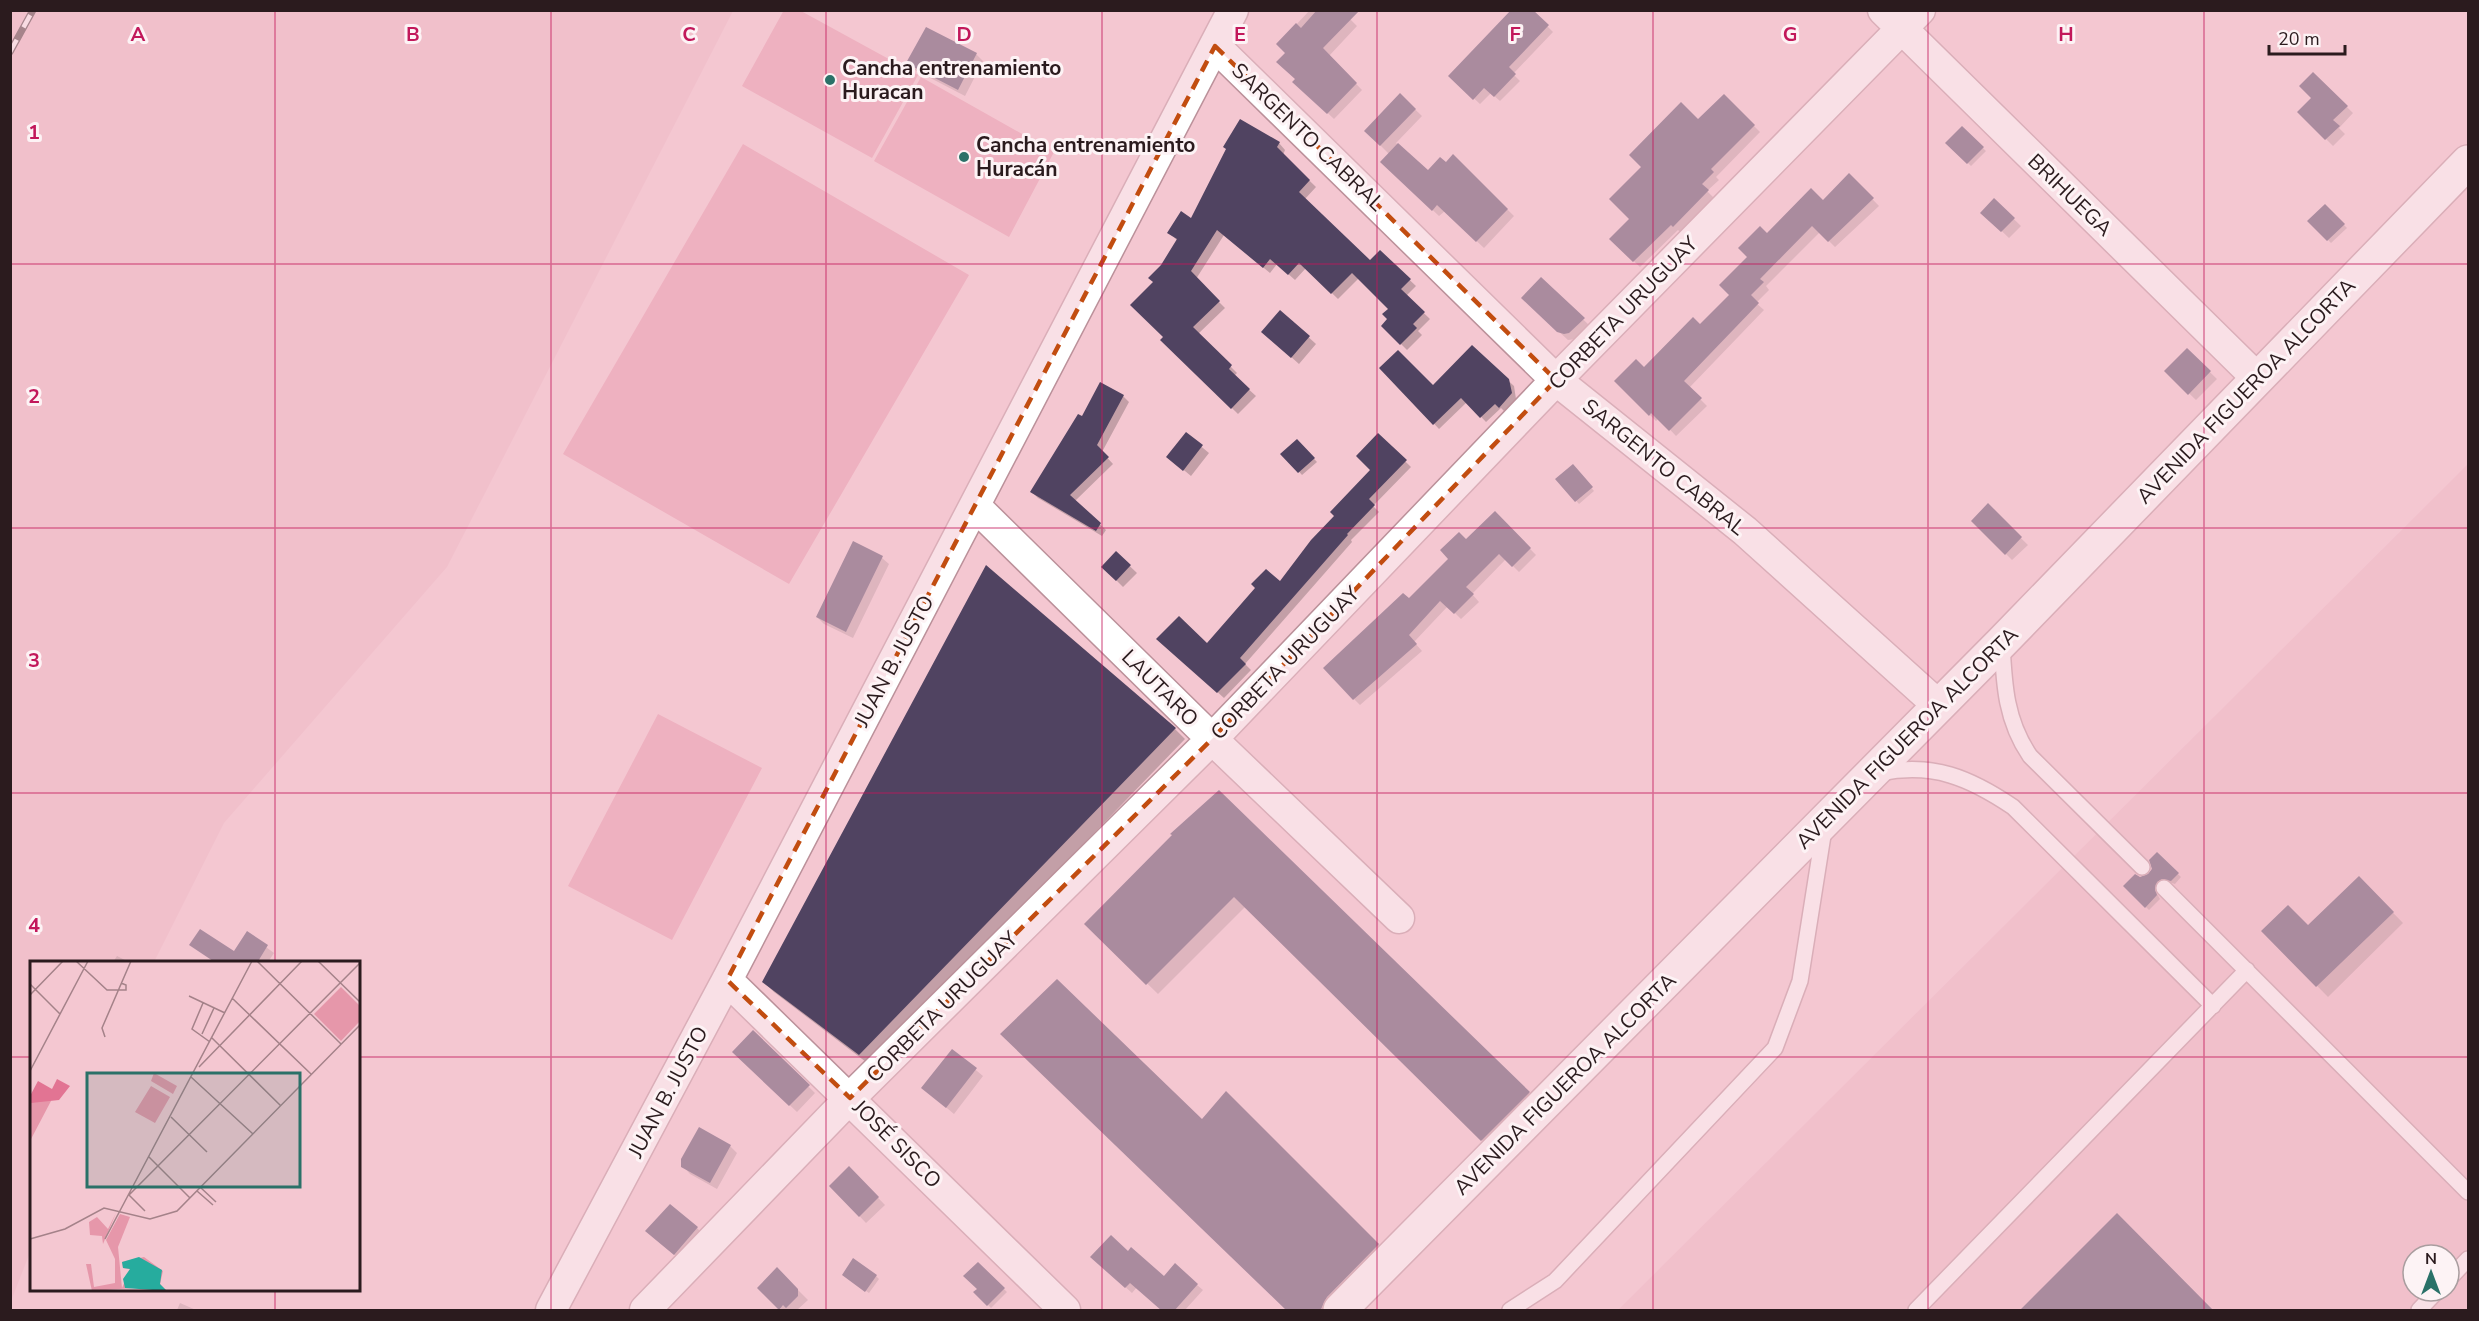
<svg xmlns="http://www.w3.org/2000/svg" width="2479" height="1321" viewBox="0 0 2479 1321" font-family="'Nunito Sans',sans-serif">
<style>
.built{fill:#edb9c4;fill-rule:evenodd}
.green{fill:#e697aa}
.shadow{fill:#0003}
.building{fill:#504361}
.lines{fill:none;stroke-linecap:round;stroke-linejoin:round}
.lane-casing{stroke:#bb919a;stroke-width:18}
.street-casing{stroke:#bb919a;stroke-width:33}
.secondary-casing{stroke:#bb919a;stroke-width:36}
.lane{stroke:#fff;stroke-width:15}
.street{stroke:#fff;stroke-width:30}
.secondary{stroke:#fff;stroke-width:33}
.rail-casing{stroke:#473337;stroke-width:7}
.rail{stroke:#fdf3f5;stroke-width:4.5;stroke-dasharray:14;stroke-linecap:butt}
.marked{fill:none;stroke:#c24d10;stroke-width:4.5;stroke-dasharray:12 8;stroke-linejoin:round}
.grid{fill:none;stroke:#c2185b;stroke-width:1.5;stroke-opacity:0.55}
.poi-dot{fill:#2a7168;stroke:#fdf3f5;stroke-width:2}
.labels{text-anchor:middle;stroke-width:6;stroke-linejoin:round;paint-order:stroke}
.poi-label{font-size:21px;font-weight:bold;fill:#2b1b1e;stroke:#fdf3f5;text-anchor:start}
.street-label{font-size:21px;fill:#2b1b1e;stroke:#fdf3f5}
.inset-road{fill:none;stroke:#a48289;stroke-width:1.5}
.view{fill:#2a7168;fill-opacity:0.15;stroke:#2a7168;stroke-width:3}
.inset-edge{fill:none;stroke:#2b1b1e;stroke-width:3}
.grid-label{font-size:20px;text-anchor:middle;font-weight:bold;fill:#c2185b;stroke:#fdf3f5;stroke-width:6;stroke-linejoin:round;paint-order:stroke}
</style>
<rect width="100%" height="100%" fill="#f4c7d1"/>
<path class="built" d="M11 10 733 11 447 567 224 823 154 962H32L31 1250 11 1301Z
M2468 464V1310H1618ZM2413 1255H2449V1291H2413Z"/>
<path class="green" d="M784 10 801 11 918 75 872 158 742 86Z
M921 77 1054 152 1009 237 874 161Z
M743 144 969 275 789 584 563 454Z
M658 714 762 768 672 940 568 886Z"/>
<path class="shadow" d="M1310 10H1353L1347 16 1357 26 1329 56 1362 90 1334 119 1295 82 1297 79 1287 53 1278 44Z
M1531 10 1553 32 1513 74 1520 81 1500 101 1491 93 1480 104 1450 76Z
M976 54 983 61 965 96 915 70 908 63Z
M2313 74 2353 113 2339 128 2345 134 2333 146 2299 112 2313 98Z
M1400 95 1422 116 1396 143 1428 172 1446 164 1453 156 1514 216 1484 248 1445 211 1439 216 1388 168 1389 154 1366 131Z
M1724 96 1760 132 1716 177 1719 180 1707 191 1714 198 1680 232 1678 230 1640 267 1611 239 1631 219 1698 121Z
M1240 121 1279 143 1285 150 1283 155 1316 187 1305 199 1370 262 1380 252 1416 286 1406 296 1430 319 1418 331 1422 335 1407 350 1383 326 1389 319 1390 309 1359 278 1338 299 1306 268 1295 280 1277 264 1270 273 1224 235 1196 279 1225 308 1198 334 1237 373 1234 376 1256 396 1238 414 1163 340 1166 337 1155 282 1178 241 1169 233 1192 220Z
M1962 128 1986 151 1971 166 1947 143Z
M1849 175 1879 206 1835 247 1820 232 1766 286 1769 290 1756 303 1764 310 1689 388 1707 406 1676 436 1659 418 1656 421 1616 381 1644 369 1700 326 1731 295 1749 257 1767 235 1823 202Z
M1994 200 2021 226 2009 238 1982 212Z
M2325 206 2347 228 2331 243 2309 221Z
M1541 279 1590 326 1576 339 1568 340 1530 305Z
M1281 312 1316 344 1299 364 1270 338Z
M1472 347 1514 386 1516 399 1505 412 1501 408 1486 422 1467 402 1439 429 1382 368 1433 387Z
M2187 350 2217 379 2196 400 2166 371Z
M1101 385 1123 396 1129 402 1102 452 1113 464 1075 501 1106 530 1102 536 1038 498 1032 492 1082 418Z
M1186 434 1209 453 1191 476 1168 457Z
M1378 435 1411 467 1373 506 1379 512 1351 540 1352 542 1245 664 1251 670 1224 698 1164 644 1208 645 1280 584 1372 470Z
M1297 441 1317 462 1302 475 1283 454Z
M1573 466 1594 491 1579 504 1557 479Z
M1988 506 2028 545 2012 560 1973 521Z
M1495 513 1536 555 1519 572 1506 559 1472 594 1479 602 1461 619 1448 606 1414 642 1422 651 1360 705 1354 699 1409 600Z
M853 543 882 558 889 564 853 638 824 624 817 617Z
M1116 553 1137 573 1123 587 1103 567Z
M1175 729 1185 739 870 1065 774 992 764 982Z
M1219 792 1539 1103 1492 1150 1246 906 1158 994 1086 924Z
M2157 854 2181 877 2175 884 2166 881 2159 884 2157 894 2160 899 2149 910 2125 886 2149 876Z
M2359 878 2403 923 2328 997 2263 931 2308 927Z
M247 933 274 953 268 962H215L191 945 235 953Z
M117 956 129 962H113Z
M753 1032 815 1093 797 1112 734 1052Z
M953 1051 983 1076 954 1114 923 1088Z
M1227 1094 1389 1255 1336 1310H1288L1202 1122Z
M700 1129 730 1146 737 1153 717 1189 690 1174 683 1166Z
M849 1168 885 1205 866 1223 831 1186Z
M697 1228 704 1235 682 1261 654 1238Z
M1128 1253 1164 1278 1197 1285 1203 1290 1185 1310H1163L1137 1287 1132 1293 1098 1262Z
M978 1264 1007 1292 991 1308 975 1292 979 1289Z
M777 1269 808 1300 797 1310H782L759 1288Z
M876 1276 879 1279 869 1293 847 1278Z
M180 1303 196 1310H177Z"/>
<path class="building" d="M1317 10H1360L1323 48 1357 83 1327 114 1292 82 1295 79 1276 62 1285 53 1276 44 1296 23 1301 28Z
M1511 10H1533L1549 25 1509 67 1516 74 1494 97 1484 88 1473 100 1448 76Z
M926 27 977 53 958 90 906 63Z
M2313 72 2348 106 2333 120 2340 126 2325 140 2297 112 2311 98 2299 86Z
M1400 93 1416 109 1380 146 1364 131Z
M1724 94 1755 125 1711 169 1714 172 1702 184 1709 190 1673 227 1671 225 1633 262 1609 239 1629 219 1609 199 1641 167 1629 155 1681 102 1698 119Z
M1240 119 1280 142 1277 147 1310 180 1299 192 1370 260 1380 250 1411 279 1401 289 1425 312 1413 324 1417 328 1400 345 1381 326 1387 319 1382 314 1388 309 1352 273 1331 294 1299 263 1288 275 1270 259 1263 268 1217 230 1191 271 1220 301 1193 327 1232 365 1229 369 1250 389 1231 409 1160 340 1163 337 1130 305 1153 282 1148 278 1161 265 1177 239 1167 233 1181 211 1191 218 1226 149 1223 147Z
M1962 126 1984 147 1967 164 1945 143Z
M1398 143 1428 170 1440 157 1446 162 1453 154 1508 209 1476 242 1437 205 1432 211 1380 162Z
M1849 173 1874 198 1828 242 1812 226 1760 279 1764 282 1751 295 1759 303 1684 381 1702 398 1669 431 1651 413 1649 416 1614 381 1636 359 1644 367 1693 317 1700 324 1729 295 1719 285 1747 257 1738 248 1760 226 1767 233 1811 188 1823 200Z
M1994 198 2015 218 2001 232 1980 213Z
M2325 204 2345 224 2327 241 2307 221Z
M1541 277 1585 318 1569 333 1564 334 1557 332 1521 298Z
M1280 310 1310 336 1291 358 1261 332Z
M1472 345 1509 379 1512 393 1499 408 1495 404 1480 418 1461 398 1433 425 1379 368 1398 350 1433 385Z
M2187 348 2211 371 2188 395 2164 371Z
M1100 382 1124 395 1097 445 1109 457 1070 495 1101 523 1096 531 1030 492 1078 414 1082 416Z
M1186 432 1203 445 1183 471 1166 457Z
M1378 433 1407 460 1369 499 1375 505 1347 534 1348 535 1240 658 1246 664 1217 693 1156 639 1179 616 1207 643 1255 588 1251 584 1266 569 1280 581 1311 540 1334 516 1330 512 1370 470 1356 456Z
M1297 439 1315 458 1298 473 1280 454Z
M1573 464 1593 487 1575 502 1555 479Z
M1988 503 2022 537 2005 555 1971 521Z
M1495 511 1531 548 1512 567 1499 554 1466 587 1474 594 1454 614 1440 601 1409 635 1417 644 1353 700 1323 668 1403 593 1409 598 1448 559 1440 550 1459 532 1466 539Z
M853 541 883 556 846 632 816 617Z
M1116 551 1131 565 1116 581 1101 567Z
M986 565 1176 728 859 1055 762 982Z
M1219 790 1530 1092 1481 1141 1234 897 1146 985 1084 924 1172 835 1170 834Z
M2157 852 2179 873 2171 881 2162 879 2157 882 2155 890 2157 895 2145 908 2123 886 2135 874 2140 877 2148 874 2152 869 2149 860Z
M2359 876 2394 912 2316 987 2261 931 2288 905 2308 925Z
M200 929 234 951 247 931 268 945 257 963H216L189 945Z
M1057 979 1202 1119 1226 1091 1379 1244 1327 1297 1320 1311H1287L1000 1034Z
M753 1030 810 1085 789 1106 732 1052Z
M952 1049 977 1068 946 1108 921 1088Z
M699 1127 731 1145 710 1183 681 1167V1159Z
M849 1166 879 1197 859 1217 829 1186Z
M670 1204 698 1227 674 1255 645 1231Z
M2117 1213 2214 1311H2019Z
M1111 1235 1128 1251 1131 1247 1164 1276 1175 1263 1198 1284 1174 1311H1162L1130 1283 1125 1288 1090 1257Z
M853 1258 877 1275 865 1292 842 1275Z
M978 1262 1005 1288 987 1306 973 1292 977 1289 963 1276Z
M777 1267 798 1289V1296L786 1308 783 1305 779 1310 757 1288Z"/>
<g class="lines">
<defs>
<path id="lane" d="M2002 644C2004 685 2006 721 2030 756L2142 867
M1880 773C1933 762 1970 778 2013 807L2213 1006
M2164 888 2468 1192
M2449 1279 2468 1259
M1510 1310 1555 1281 1775 1048 1800 981 1824 829
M1916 1310 2247 970
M2419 1310 2437 1291"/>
<path id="street" d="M1883 10 2258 379
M1215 46 1556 380 1745 531 1939 706
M975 506 1212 739 1399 918
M727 980 1065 1310
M551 1310 727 980 1233 10
M645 1310 850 1098 1212 739 1556 380 1920 10"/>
<path id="secondary" d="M1340 1310 2002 642 2468 162"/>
</defs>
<use href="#lane" class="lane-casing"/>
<use href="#street" class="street-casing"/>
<use href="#secondary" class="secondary-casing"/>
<use href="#lane" class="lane"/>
<use href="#street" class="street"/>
<use href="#secondary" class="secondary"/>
<defs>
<path id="rail" d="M10 52 33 10"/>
</defs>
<use href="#rail" class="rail-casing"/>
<use href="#rail" class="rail"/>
</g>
<path d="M0 0H2479V1321H0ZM1215 46 1556 380 1212 739 850 1098 727 980Z" fill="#f4c7d1" fill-opacity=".55" fill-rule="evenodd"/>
<path class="marked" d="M1215 46 1556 380 1212 739 850 1098 727 980Z"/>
<path class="grid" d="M275 10V962M551 10V1310M826 10V1310M1102 10V1310M1377 10V1310M1653 10V1310M1928 10V1310M2204 10V1310M10 264H2468M10 528H2468M10 793H2468M10 1057H32M358 1057H2468M275 1290V1310"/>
<g class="poi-dot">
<circle cx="830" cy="80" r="6"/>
<circle cx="964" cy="157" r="6"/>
</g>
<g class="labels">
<g class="poi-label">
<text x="842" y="75">Cancha entrenamiento<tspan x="842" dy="24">Huracan</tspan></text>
<text x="976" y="152">Cancha entrenamiento<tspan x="976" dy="24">Huracán</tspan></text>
</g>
<g class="street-label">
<text transform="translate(1308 137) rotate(44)" y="7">SARGENTO CABRAL</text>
<text transform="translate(2070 195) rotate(44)" y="7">BRIHUEGA</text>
<text transform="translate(1623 313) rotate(-46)" y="7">CORBETA URUGUAY</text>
<text transform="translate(2246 391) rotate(-46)" y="7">AVENIDA FIGUEROA ALCORTA</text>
<text transform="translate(1664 467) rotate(39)" y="7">SARGENTO CABRAL</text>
<text transform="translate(894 661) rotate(-62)" y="7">JUAN B. JUSTO</text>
<text transform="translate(1285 663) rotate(-46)" y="7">CORBETA URUGUAY</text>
<text transform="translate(1160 688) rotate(45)" y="7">LAUTARO</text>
<text transform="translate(1907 738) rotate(-45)" y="7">AVENIDA FIGUEROA ALCORTA</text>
<text transform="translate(942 1007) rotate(-45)" y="7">CORBETA URUGUAY</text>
<text transform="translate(1565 1084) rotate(-45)" y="7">AVENIDA FIGUEROA ALCORTA</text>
<text transform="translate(668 1092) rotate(-62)" y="7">JUAN B. JUSTO</text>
<text transform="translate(897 1144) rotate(45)" y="7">JOSÉ SISCO</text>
</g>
</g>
<g transform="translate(30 961)">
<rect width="330" height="330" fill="#f4c7d1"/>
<path d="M311 26 330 45V60L311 80 284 53ZM124 112 147 125 143 133 121 120ZM121 125 140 136 125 162 105 151ZM21 138V140L0 180V140ZM86 252 73 283 65 285 73 283 72 275 60 274 59 261 67 256 78 268ZM90 253 100 256 88 286 92 327 100 308 93 307 92 301 114 296 133 310 130 323 137 330 116 326 62 330 56 303H61L64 326 85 322V298L76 279Z" fill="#e697aa"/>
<path d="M27 118 40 125 29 139 1 142 0 135 8 120 22 128Z" fill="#e27493"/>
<path d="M109 296 132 309 130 323 137 330 95 327 93 318 100 308 93 307 92 301Z" fill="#26ac9e"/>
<path class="inset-road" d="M46 0 77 29H96V24L91 22M227 0 311 83M288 0 330 41M0 23 30 53M0 34 33 0M159 35 195 52M202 37 281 113M173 42 162 68 180 81M172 73 184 47M75 76 72 67 101 0M182 77 251 145M169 106 272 0M0 110 58 0M161 116 223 173M141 156 177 191M119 196 160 237M170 226 186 241M167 230 183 244M115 250 99 234 330 2M0 278 35 268 74 247 120 258 147 250 330 64M75 278 222 0"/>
<path class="view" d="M57 112H270V226H57Z"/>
<rect width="330" height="330" class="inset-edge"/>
</g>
<g class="grid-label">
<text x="138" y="41">A</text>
<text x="413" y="41">B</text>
<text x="689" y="41">C</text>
<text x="964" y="41">D</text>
<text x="1240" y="41">E</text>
<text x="1515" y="41">F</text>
<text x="1790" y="41">G</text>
<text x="2066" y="41">H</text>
<text x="34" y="139">1</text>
<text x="34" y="403">2</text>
<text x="34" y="667">3</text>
<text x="34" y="932">4</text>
</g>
<rect width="2479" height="1321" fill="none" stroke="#2b1b1e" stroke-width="24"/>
<g transform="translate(2431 1273)"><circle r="28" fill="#fdf3f5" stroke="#a99d9f" stroke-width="1.5"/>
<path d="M0-4.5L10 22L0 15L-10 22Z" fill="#2a7168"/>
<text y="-9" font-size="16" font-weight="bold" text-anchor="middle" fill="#2b1b1e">N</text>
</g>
<path d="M2269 45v9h76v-9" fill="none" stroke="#2b1b1e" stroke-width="3"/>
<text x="2278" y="45" font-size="18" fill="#2b1b1e" stroke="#fdf3f5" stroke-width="4.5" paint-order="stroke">20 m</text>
</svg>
